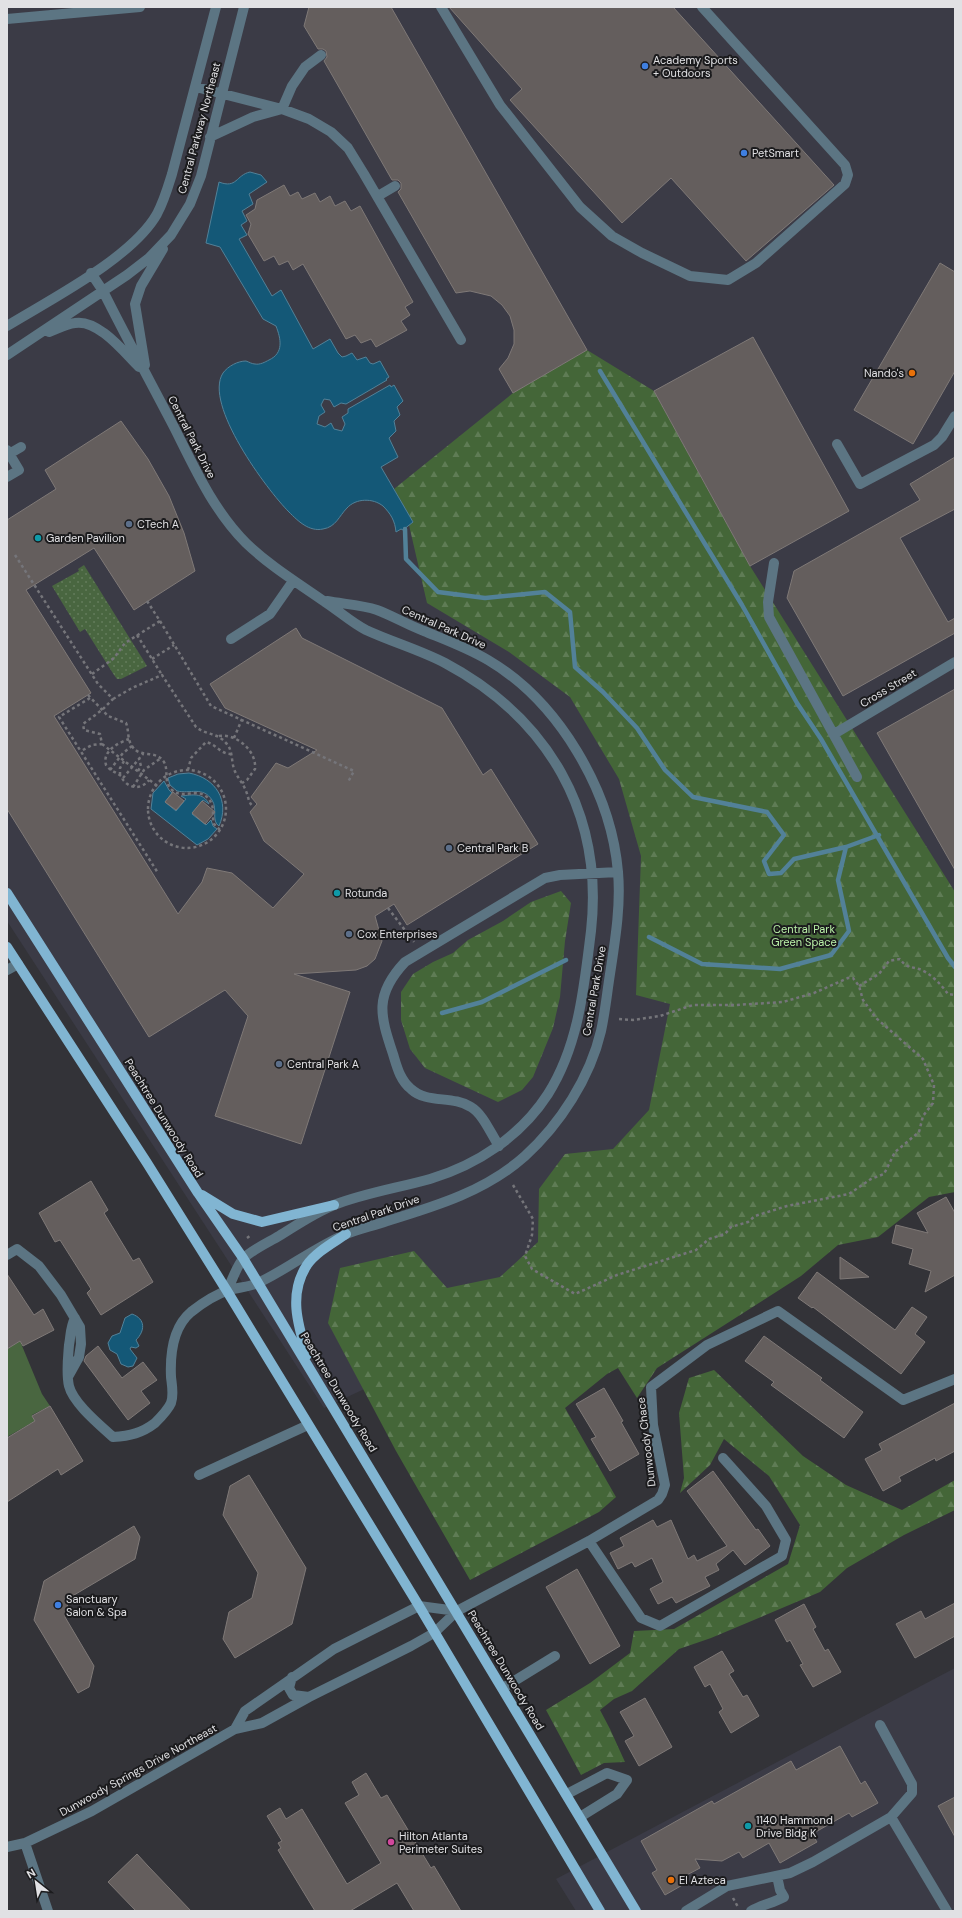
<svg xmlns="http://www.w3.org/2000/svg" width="962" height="1918" viewBox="0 0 962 1918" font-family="'DM Sans',sans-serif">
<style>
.built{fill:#3b3b46}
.grass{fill:url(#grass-dots)}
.forest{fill:url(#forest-firs)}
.park{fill:#496640}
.water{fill:#145877;stroke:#528198}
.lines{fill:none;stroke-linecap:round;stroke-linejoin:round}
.stream{stroke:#528198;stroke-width:4.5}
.building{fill:#645e5d;stroke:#7f7977}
.path{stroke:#75757a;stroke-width:2.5;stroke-dasharray:3 3;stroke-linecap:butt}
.minor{stroke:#5c7583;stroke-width:10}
.major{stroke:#81b5d2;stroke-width:10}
.shop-dot{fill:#3f7fe0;stroke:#1b1b1d;stroke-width:1.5}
.food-dot{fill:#e8710a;stroke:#1b1b1d;stroke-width:1.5}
.service-dot{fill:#5c6f8a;stroke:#1b1b1d;stroke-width:1.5}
.culture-dot{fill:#0f9aa8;stroke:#1b1b1d;stroke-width:1.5}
.hotel-dot{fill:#d1479c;stroke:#1b1b1d;stroke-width:1.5}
.labels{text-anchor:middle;stroke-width:4;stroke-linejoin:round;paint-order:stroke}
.poi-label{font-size:11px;fill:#e1e1e4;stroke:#1b1b1d;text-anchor:start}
.street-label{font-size:11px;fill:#e1e1e4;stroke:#1b1b1d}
.park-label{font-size:11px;fill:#baf1a8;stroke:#1b1b1d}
</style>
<defs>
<pattern id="grass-dots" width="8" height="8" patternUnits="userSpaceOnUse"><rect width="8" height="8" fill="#496640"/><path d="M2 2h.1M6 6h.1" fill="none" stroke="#637c5b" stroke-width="1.8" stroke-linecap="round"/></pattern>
<pattern id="forest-firs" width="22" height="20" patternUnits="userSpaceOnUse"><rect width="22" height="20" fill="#446638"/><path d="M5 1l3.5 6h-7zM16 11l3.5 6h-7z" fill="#5f7c55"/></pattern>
</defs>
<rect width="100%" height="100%" fill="#333338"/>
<path class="built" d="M7 7H955V1110L324 1408 7 921Z
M955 1668V1911H576L556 1879Z"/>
<path class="grass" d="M84 565 147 666 121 679H117L114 675 85 629 80 632 52 586 79 571 78 569Z"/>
<path class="forest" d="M587 350 654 391 750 566 955 892V1192L929 1197 878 1237 838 1245 801 1276 657 1368 637 1398 618 1368 607 1374 565 1408 616 1497 599 1512 470 1580 396 1451 328 1323 340 1268 414 1251 447 1288 500 1277 538 1242 539 1189 565 1154 613 1149 649 1110 670 1004 636 995 641 856 619 779 570 697 509 652 427 603 409 525 413 522 394 489 513 393Z
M561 891 571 903 565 941 560 997 553 1028 533 1077 522 1090 498 1102 425 1068 410 1049 401 1020V992L413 974 433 962 453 953 468 940 503 921 531 902Z
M714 1370 803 1456 846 1485 902 1510 955 1480V1510L904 1535 847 1568 820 1592 711 1638 679 1649 632 1691 614 1699 600 1710 610 1729 625 1762 604 1763 581 1775 546 1710 590 1683 630 1653 634 1631 674 1629 788 1564 800 1525 769 1476 724 1439 710 1465 680 1493 684 1478 679 1413 689 1378Z"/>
<path class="park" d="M20 1341 42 1394 50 1406 32 1415 35 1421 7 1437V1349Z"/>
<path class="water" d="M250 172 261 175 267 182 249 194 253 204 242 211 247 221 241 225 247 235 239 239 272 296 281 290 313 349 330 339 338 353 342 357 346 356 352 353 357 360 366 357 370 363 373 364 380 361 389 377 386 379 387 380 346 404 341 403 334 407 330 400 324 399 321 405 325 412 319 416 317 424 325 427 331 423 334 429 342 431 345 424 342 417 348 413V409L390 385 391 387 394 385 403 401 397 407 400 415 394 421 396 431 389 438 398 457 381 467 413 522 403 530 401 529 396 532C395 521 391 514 383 506 373 498 356 498 347 508 339 516 336 527 323 529 309 532 298 521 289 512 267 490 203 404 223 373 228 366 238 361 246 361 249 362 252 364 255 364 260 365 265 362 269 360 284 353 281 339 276 326L263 319 220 247 206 243 219 182C237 189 236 175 250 172Z
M189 773C216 778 230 801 219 826 211 821 218 809 212 800 203 786 190 794 177 791L170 785 168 778 178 774Z
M164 781 169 790 172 793 165 802 176 811 186 799 181 796C192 795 203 792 209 804L203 800 192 814 206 825 211 820 213 826 217 829 208 839 197 845 151 809 153 793Z
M132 1314C146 1319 145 1331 136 1340L139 1346 136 1348 131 1347 130 1349 137 1358 133 1366 128 1367 121 1364 117 1354 110 1350 108 1343 112 1336 120 1333 125 1318Z"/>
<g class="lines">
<path class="stream" d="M600 371 742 605 797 703 821 739 948 958 955 967
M405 529 406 559 438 592 485 598 545 592 570 612 575 667 603 692 637 728 665 770 693 797 767 812 784 835 764 861 769 874 781 873 794 859 846 847
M649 937 702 964 780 969 831 955 849 931 838 880 846 847 879 835
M442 1013 482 1002 566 960"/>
</g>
<path class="building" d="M309 7H391L587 350 513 393 499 369 508 358 514 344V330L510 316 502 305 491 296 470 291 456 293 398 192 401 189V183L398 180H392L324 61 327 57 326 51 323 49H318L304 26Z
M449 7H673L834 185 746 261 671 178 622 223 510 100 522 89Z
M284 185 290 196 298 192 302 199 315 193 320 202 330 196 335 206 345 201 351 211 360 206 413 302 405 307 410 315 401 321 407 330 376 347 371 339 361 343 355 335 346 339 303 264 293 270 288 261 279 265 274 256 264 261 248 234 251 224 246 215 255 209 257 200Z
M940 263 955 272V371L913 444 854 410Z
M753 337 849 511 750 566 654 391Z
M121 421 148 459 169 496 184 533 195 571 134 610 94 548 26 590 91 693 54 716 178 914 202 882 207 868 232 873 273 908 304 874 264 841 250 812 257 804 251 797 276 763 288 768 317 750 225 708 210 684 296 628 302 638 442 708 483 775 491 769 538 844 407 925 394 904 375 916 382 941 375 959 367 966 356 970 294 974 350 992 301 1144 215 1116 248 1016 225 990 149 1037 7 809V520L56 489 45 470Z
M955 457V509L900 538 948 622 955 618V633L843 696 787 598 794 571 920 500 910 484Z
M955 689V870L877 733Z
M173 792 184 801 176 810 165 802Z
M202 801 215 812 205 824 192 813Z
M91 1181 108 1210 104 1213 133 1261 139 1258 153 1282 101 1315 87 1293 91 1289 60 1240 55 1242 39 1213Z
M946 1197 955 1213V1275L925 1292 931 1271 909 1264 913 1249 892 1243 896 1225 928 1233 917 1213Z
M840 1257 869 1277 840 1279Z
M817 1272 895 1330 912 1307 927 1317 915 1334 925 1342 901 1374 813 1307 812 1308 798 1298Z
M7 1274 34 1315 43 1309 54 1330 23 1346 20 1341 7 1349Z
M764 1336 822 1378 820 1380 863 1412 844 1438 771 1385 774 1382 745 1361Z
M98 1346 122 1378 143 1362 157 1380 141 1391 150 1403 128 1420 84 1361 86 1356Z
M604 1388 623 1421 621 1422 639 1454 610 1471 591 1439 596 1437 576 1404Z
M955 1403V1451L936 1461 935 1458 899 1477 901 1481 883 1491 865 1459 882 1450 879 1444Z
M50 1406 83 1461 61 1475 58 1469 7 1502V1438L35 1421 32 1416Z
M713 1471 756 1530 758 1529 770 1546 745 1565 733 1550 716 1564 719 1570 705 1577 710 1586 676 1603 672 1597 658 1604 650 1589 663 1582 652 1558 635 1567 632 1562 618 1569 610 1553 624 1546 620 1538 653 1520 657 1527 671 1520 688 1559 694 1555 697 1561 727 1546 687 1491Z
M249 1475 306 1568 292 1624 235 1658 223 1639 229 1612 252 1598 258 1573 223 1515 230 1486Z
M134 1526 140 1537 135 1559 69 1598 65 1617 94 1666 89 1687 78 1693 34 1620 44 1581Z
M577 1569 620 1646 590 1664 546 1587Z
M955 1603V1636L915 1658 896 1624 921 1611 925 1619Z
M804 1604 816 1627 813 1629 825 1651 828 1649 841 1672 813 1687 800 1665 803 1664 790 1640 787 1642 775 1620Z
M722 1651 734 1671 729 1674 743 1697 747 1695 759 1716 731 1733 719 1712 723 1709 710 1684 705 1687 694 1667Z
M645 1698 672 1747 639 1766 625 1741 634 1736 620 1712Z
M840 1746 861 1784 865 1781 878 1803 852 1817 849 1813 812 1834 817 1842 780 1863 769 1843 743 1858 739 1852 722 1861 695 1859 700 1868 683 1877 686 1883 665 1895 652 1873 657 1870 641 1841 712 1801 714 1804 791 1761 796 1770Z
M366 1773 381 1798 387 1795 431 1868 434 1866 461 1911H414L397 1883 350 1911H315L278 1850 281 1848 278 1843 282 1841 267 1816 280 1808 286 1819 302 1809 347 1884 381 1863 345 1803 359 1795 352 1782Z
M955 1797V1837L938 1806Z
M137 1854 148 1866 191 1911H136L108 1882Z"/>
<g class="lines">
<path class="path" d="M15 555 98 684 113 699 102 710 83 724 84 730 100 734 102 744 92 745 81 751
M160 621 211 706 354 771 348 782
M137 635 162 675
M152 659 174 645
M92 674 114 658 125 643 160 621 147 601
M88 695 108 716 126 723C129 730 127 739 132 746 140 759 156 749 164 762 169 771 163 782 172 790 183 801 204 783 212 805 214 811 212 817 214 824L220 830
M90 698 59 717 158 873
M113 699 132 688 162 675 196 727C206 735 218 733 226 743 233 750 231 760 234 769 237 777 243 783 246 791 249 798 248 803 254 807
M219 736C236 733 257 751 255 769L247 780 242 783
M234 738 242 719
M129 739C118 743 102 751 106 765 110 771 116 772 121 776 124 779 121 778 124 781 132 790 143 788 149 780
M102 744 156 785
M148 809a39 39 0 1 1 78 0a39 39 0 1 1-78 0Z
M110 770 123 753 132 746
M188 770 191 758 206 742C216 744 220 754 231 754
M138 771 141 766 139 759
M120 775V768L124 761
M123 778 143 754
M133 787 144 770 161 758
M388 908 414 942
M859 986 879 974 889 961 900 959C907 968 908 966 919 969 930 973 941 984 948 994L955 995
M513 1185 533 1219 532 1235 525 1256 532 1269 575 1294 617 1275 696 1250 709 1239 725 1234 731 1227 748 1222 755 1216 787 1206 849 1194 871 1179 884 1174 895 1152 919 1132 923 1116 933 1103 934 1085 923 1059 876 1018 863 1000 859 986 853 978H848L814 993 783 1002 736 1005H693L660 1016 633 1020 619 1019
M247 1238 251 1235
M733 1898 738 1907"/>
<path class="minor" d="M441 7 500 105 580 207 612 236 642 253 690 276 728 280 756 263 845 184 848 175 845 165 702 7
M7 19 140 7
M196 87 282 109 309 119 331 132 348 148 364 174 461 340
M210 137 253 117 282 109 292 86 305 67 321 55
M378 196 395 186
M91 273 103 291C126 337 151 383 175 429 195 469 214 511 246 543 270 566 298 583 325 602 339 611 352 623 366 630 392 642 420 650 445 663 548 718 604 813 591 931 584 987 579 1045 548 1094 521 1136 477 1165 430 1179 398 1188 365 1193 334 1205 314 1213 297 1225 279 1236 269 1242 250 1251 243 1259 236 1267 232 1281 227 1291
M7 326C51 299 132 258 157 214 164 201 168 187 172 174L216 7
M49 332C57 329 66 324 75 323 98 319 124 352 139 367
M7 355 127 275 149 258 171 235 190 204 201 176 244 7
M145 365 135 304 141 286 163 249
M837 444 860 484 934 445 942 437 955 416
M7 450 19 470 7 477
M9 454 21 447
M774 563 768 602 769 617 857 777
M231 639 270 614 293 581
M834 734 955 662
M7 970 18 964
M499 1146C491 1134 483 1114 471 1107 452 1095 427 1104 411 1089 400 1080 397 1067 393 1054 380 1015 374 995 405 962L545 878 560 875 618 872
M7 1255 17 1249 39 1266 61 1295 80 1327 81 1344 79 1357 69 1375
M75 1318C70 1328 71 1335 69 1345 68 1358 66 1373 69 1386 73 1403 100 1425 113 1437 130 1436 142 1433 155 1423 161 1417 168 1410 171 1403 174 1395 172 1386 171 1377 170 1355 172 1328 191 1312 201 1304 217 1294 229 1290 239 1287 251 1287 260 1282 289 1268 314 1248 344 1235 358 1229 373 1226 387 1221 436 1206 486 1191 525 1156 560 1124 590 1078 601 1031 605 1013 607 993 610 974 615 941 621 906 618 872 611 791 559 702 488 660 468 648 446 640 424 631 408 625 393 616 377 610 362 605 343 604 327 601
M199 1475 308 1425
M589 1541 641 1618 660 1626 782 1556 786 1540 766 1506 723 1458
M292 1677 289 1688 293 1695 309 1697
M503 1688 555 1656
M235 1729 245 1711 334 1649 419 1606 457 1611
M567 1794 607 1773 627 1780 617 1794 580 1817
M891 1817 947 1911
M25 1843 48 1911
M7 1847 25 1843 92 1811 235 1729 262 1723 309 1697 411 1646 434 1633 457 1611 589 1541 658 1500 662 1494 665 1485 653 1425 651 1387 707 1345 778 1311 903 1400 955 1379
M686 1911 727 1886 790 1873 813 1862 891 1817 912 1793V1784L880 1725
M751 1911C761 1905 773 1903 784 1897L780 1890 777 1876"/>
<path class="major" d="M7 893 198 1193 243 1258 636 1911
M7 947 147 1163 227 1291 419 1606 600 1911
M202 1195 233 1214 262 1222 334 1205
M307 1355C298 1325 288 1294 307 1265 316 1252 333 1243 346 1234"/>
</g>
<g class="shop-dot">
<circle cx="645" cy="66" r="4"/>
<circle cx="744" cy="153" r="4"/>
<circle cx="58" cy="1605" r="4"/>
</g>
<g class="food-dot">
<circle cx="912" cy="373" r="4"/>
<circle cx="671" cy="1880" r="4"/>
</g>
<g class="service-dot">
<circle cx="129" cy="524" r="4"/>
<circle cx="449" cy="848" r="4"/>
<circle cx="349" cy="934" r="4"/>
<circle cx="279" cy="1064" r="4"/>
</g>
<g class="culture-dot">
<circle cx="38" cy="538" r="4"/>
<circle cx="337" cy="893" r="4"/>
<circle cx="748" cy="1826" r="4"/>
</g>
<circle class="hotel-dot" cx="391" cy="1842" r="4"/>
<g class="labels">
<g class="poi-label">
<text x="653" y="64">Academy Sports<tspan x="653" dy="13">+ Outdoors</tspan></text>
<text x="752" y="157">PetSmart</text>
<text x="904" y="377" text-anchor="end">Nando's</text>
<text x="137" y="528">CTech A</text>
<text x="46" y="542">Garden Pavilion</text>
<text x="457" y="852">Central Park B</text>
<text x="345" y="897">Rotunda</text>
<text x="357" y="938">Cox Enterprises</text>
<text x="287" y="1068">Central Park A</text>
<text x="66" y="1603">Sanctuary<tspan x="66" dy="13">Salon &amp; Spa</tspan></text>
<text x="756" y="1824">1140 Hammond<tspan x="756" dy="13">Drive Bldg K</tspan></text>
<text x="399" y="1840">Hilton Atlanta<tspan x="399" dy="13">Perimeter Suites</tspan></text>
<text x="679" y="1884">El Azteca</text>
</g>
<g class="street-label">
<text transform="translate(199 128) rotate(-75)" y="4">Central Parkway Northeast</text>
<text transform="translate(192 437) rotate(63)" y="4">Central Park Drive</text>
<text transform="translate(444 627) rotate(24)" y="4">Central Park Drive</text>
<text transform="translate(888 688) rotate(-31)" y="4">Cross Street</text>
<text transform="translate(594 991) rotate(-80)" y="4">Central Park Drive</text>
<text transform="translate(164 1118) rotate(58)" y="4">Peachtree Dunwoody Road</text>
<text transform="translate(376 1213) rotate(-19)" y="4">Central Park Drive</text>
<text transform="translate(339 1392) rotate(59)" y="4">Peachtree Dunwoody Road</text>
<text transform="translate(646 1442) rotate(-97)" y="4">Dunwoody Chace</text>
<text transform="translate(506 1670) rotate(59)" y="4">Peachtree Dunwoody Road</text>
<text transform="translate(138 1770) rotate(-29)" y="4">Dunwoody Springs Drive Northeast</text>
</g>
<g class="park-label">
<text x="804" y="933">Central Park<tspan x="804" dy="13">Green Space</tspan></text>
</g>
</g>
<rect width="962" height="1918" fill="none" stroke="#e1e1e4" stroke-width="16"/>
<g transform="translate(36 1882) rotate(330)" stroke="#1b1b1d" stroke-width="3" paint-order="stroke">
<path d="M0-3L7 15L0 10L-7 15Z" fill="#e1e1e4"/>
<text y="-6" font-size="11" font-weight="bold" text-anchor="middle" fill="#e1e1e4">N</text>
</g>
</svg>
